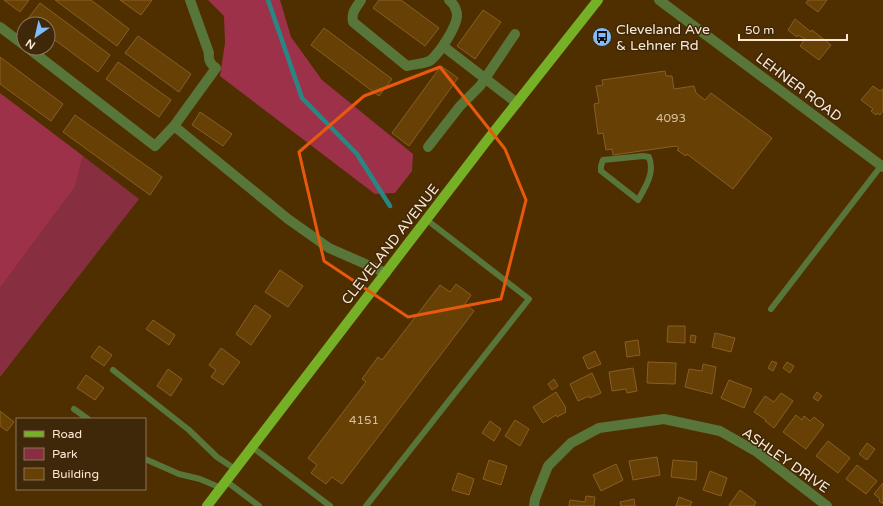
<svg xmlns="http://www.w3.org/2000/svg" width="883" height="506" viewBox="0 0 883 506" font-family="'Varela Round',sans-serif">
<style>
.green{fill:#882e41}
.forest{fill:#9d314a}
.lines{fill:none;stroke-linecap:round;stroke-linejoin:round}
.stream{stroke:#298783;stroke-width:4.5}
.building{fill:#674005;stroke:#895e25}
.lane{stroke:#58753a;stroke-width:6}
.street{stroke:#58753a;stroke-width:10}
.primary{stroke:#76b027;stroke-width:10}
.marked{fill:none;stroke:#e8590c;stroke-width:3;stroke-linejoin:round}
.labels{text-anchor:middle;stroke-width:3;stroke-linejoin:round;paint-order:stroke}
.number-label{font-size:12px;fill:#d7be9f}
.poi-label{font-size:14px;fill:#fce8d2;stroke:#3e2809;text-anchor:start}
.street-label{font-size:14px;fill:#fce8d2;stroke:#3e2809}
</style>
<rect width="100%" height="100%" fill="#4f2f00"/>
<path class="green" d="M83 156 139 199 0 377V288L75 187Z"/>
<path class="forest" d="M208 0H280L291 37 322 80 413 154 412 171 395 193 375 194 220 76 225 43 224 16Z
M0 93 83 156 75 187 0 288Z"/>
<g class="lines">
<path class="stream" d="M268 0 302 98 357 154 390 206"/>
</g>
<path class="building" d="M4 0H29L20 12Z
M55 0H91L129 29 117 46Z
M120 0H152L141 15Z
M379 0H401L439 28 425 46 373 8Z
M808 0H827L818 12 806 3Z
M40 3 110 55 98 72 48 35V24H33L27 20Z
M483 10 501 22 475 59 457 46Z
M795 19 811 32 812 30 831 45 819 60 800 46 805 39 798 35 797 37 788 30Z
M324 28 392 79 379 96 311 45Z
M138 36 191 74 179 92 125 53Z
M0 57 63 104 51 121 0 84Z
M118 62 171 100 159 117 106 79Z
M441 66 458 78 409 146 392 133Z
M665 71 666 76H672L674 89 694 86 696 93 705 100 711 93 772 138 733 189 687 154 686 156 677 150 679 148 676 146 613 155 612 149 606 150 603 133 598 134 594 104 599 103 596 86 603 85 602 80Z
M873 86 880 91 883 89V111L880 115 877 113 876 115 871 111 873 109 861 100Z
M200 112 232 134 223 146 192 125Z
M75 115 162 177 150 195 63 132Z
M280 270 303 286 288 307 265 292Z
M456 284 471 295 465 304 474 311 342 484 332 477 326 484 311 473 317 465 308 458 366 382 362 379 378 357 382 360 440 285 450 292Z
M255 305 271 316 251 345 236 334Z
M153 320 175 335 169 345 146 329Z
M668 326H685V343L667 342Z
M715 333 735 338 731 352 712 347Z
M691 335 696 336 695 343 690 342Z
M638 340 640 355 627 357 625 342Z
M99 346 112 355 104 366 91 357Z
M221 348 240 362 223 385 211 377 216 370 209 365Z
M595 351 601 364 588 369 583 357Z
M772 361 777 363 773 371 768 368Z
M648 362 676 363 675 384 647 383Z
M787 362 794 366 790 373 783 368Z
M703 364 716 367 712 394 685 387 689 369 702 371Z
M633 368 637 391 627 393 626 389 612 391 609 372Z
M168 369 182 379 171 396 157 386Z
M592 373 601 393 590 398 589 396 578 401 570 384Z
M86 375 104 388 95 400 77 388Z
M554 379 558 386 552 390 548 384Z
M729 380 752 389 744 408 721 398Z
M556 392 566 408 565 409 566 412 557 417 556 415 543 423 533 407Z
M817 392 822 396 818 401 813 398Z
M781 393 793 401 774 428 765 421 766 420 754 412 765 396 774 402Z
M0 411 14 422 7 431 0 426Z
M796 415 802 420 804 416 810 421 814 417 824 425 806 449 783 432Z
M515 420 529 429 520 446 505 436Z
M490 421 501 429 494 441 482 433Z
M828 441 850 458 838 473 816 456Z
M867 443 875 449 867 460 859 454Z
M657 457 660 475 633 480 629 461Z
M489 460 507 466 501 485 483 479Z
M673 460 697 462 696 480 671 477Z
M616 464 623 480 601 491 593 475Z
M857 465 877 481 866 494 846 479Z
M710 471 727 478 721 496 703 490Z
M458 473 474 479 469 495 452 490Z
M883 483V504L879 501 880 499 874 494Z
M740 490 756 502 754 506H731L729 505Z
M586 496 595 497 594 506H569L570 500 585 502Z
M679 497 692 502 690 506H676Z
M634 499 635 506H621L620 502Z"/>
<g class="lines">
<path class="lane" d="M643 156 649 157C655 173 646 186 638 200L601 171V166L603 160Z
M771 309 881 166
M113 370 189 430 217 457 235 469
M74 409 88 419
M252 447 330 506
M145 459 179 474 200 479 221 488
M226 481 259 506
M366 506 529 299 427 220"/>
<path class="street" d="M361 0C356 8 351 12 353 22L407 66C414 64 426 64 431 60 440 52 456 28 457 16 457 9 454 4 449 0
M659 0 883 167
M0 27 24 45
M443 46 517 103
M28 48 155 146 174 126 216 68C210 64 208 60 209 53L190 0
M174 126 288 219 329 248 386 273
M428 147 460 106 480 86 515 34
M534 506 535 499 548 466 571 443 599 428 664 419 720 431 757 452 827 506"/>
<path class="primary" d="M207 506 485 143 598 0"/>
</g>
<path class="marked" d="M440 67 505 149 526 200 501 299 408 317 324 261 299 152 364 96Z"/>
<defs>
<symbol id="bus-disc" viewBox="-11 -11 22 22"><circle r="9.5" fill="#82bcfa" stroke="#3e2809"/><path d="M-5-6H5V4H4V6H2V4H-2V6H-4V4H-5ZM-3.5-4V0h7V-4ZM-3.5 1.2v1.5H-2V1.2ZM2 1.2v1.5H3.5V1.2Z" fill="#111"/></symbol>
</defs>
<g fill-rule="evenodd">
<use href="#bus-disc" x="591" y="26" width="22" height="22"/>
</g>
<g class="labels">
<g class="number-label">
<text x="671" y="122">4093</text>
<text x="364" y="424">4151</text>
</g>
<g class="poi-label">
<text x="616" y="34">Cleveland Ave<tspan x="616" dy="16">&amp; Lehner Rd</tspan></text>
</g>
<g class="street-label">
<text transform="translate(799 87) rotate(37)" y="5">LEHNER ROAD</text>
<text transform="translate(390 244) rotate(-52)" y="5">CLEVELAND AVENUE</text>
<text transform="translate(786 460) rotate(35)" y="5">ASHLEY DRIVE</text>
</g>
</g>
<rect x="16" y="418" width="130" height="72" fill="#3e2809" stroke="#8a7559"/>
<rect x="24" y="431" width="20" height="6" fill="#76b027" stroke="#8a7559"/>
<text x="52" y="438" font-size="12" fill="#fce8d2">Road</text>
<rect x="24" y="448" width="20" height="12" fill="#882e41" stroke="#8a7559"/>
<text x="52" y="458" font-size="12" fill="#fce8d2">Park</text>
<rect x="24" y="468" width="20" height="12" fill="#674005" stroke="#8a7559"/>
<text x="52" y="478" font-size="12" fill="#fce8d2">Building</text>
<g transform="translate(36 36) rotate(214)"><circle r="19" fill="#3e2809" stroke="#8a7559"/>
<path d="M0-3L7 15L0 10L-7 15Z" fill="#82bcfa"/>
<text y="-6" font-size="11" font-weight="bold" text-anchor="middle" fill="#fce8d2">N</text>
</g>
<path d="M739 34v6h108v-6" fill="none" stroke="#fce8d2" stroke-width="2"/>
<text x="745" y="34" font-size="12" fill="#fce8d2" stroke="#3e2809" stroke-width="3" paint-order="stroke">50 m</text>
</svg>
